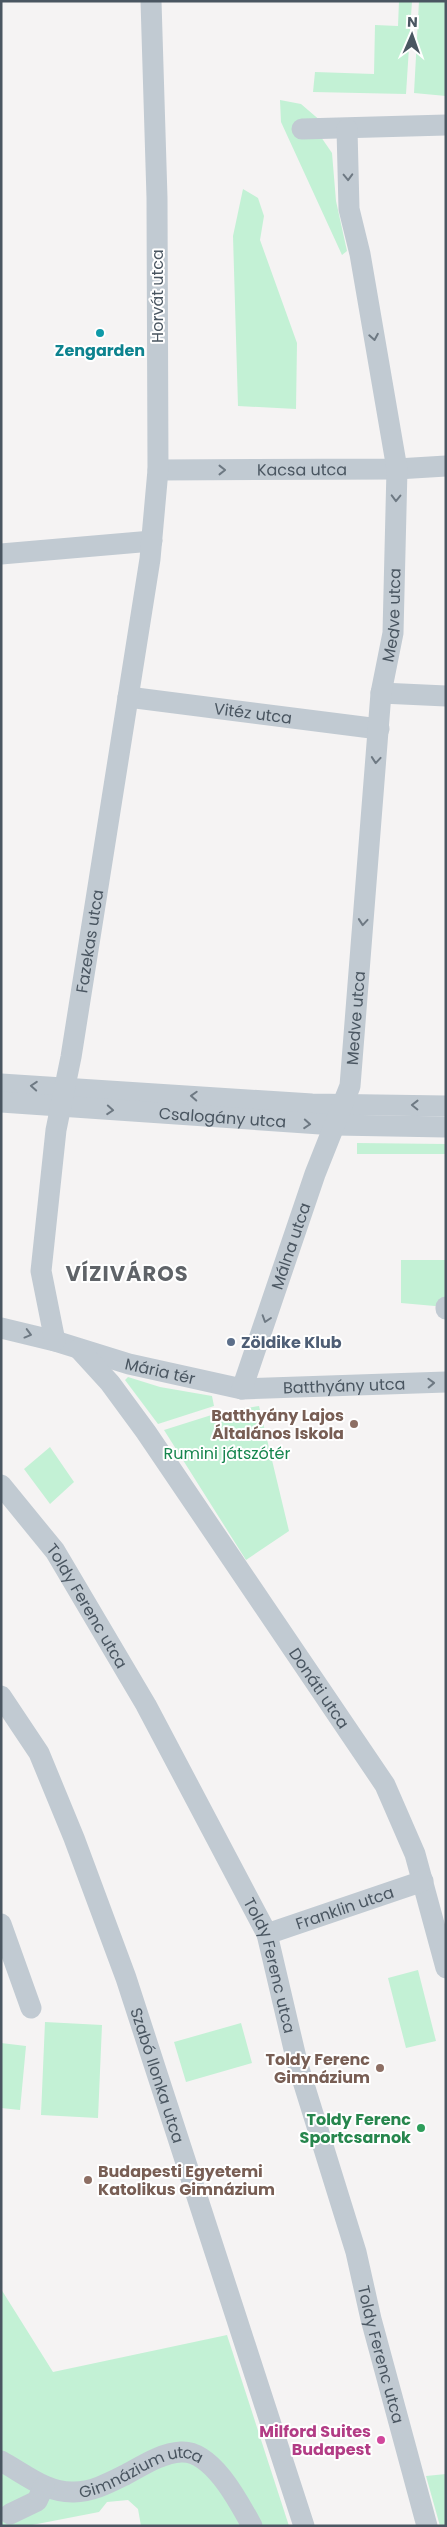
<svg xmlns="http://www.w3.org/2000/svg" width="447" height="2527" viewBox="0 0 447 2527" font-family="Poppins,sans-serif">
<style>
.green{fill:#c3f1d5}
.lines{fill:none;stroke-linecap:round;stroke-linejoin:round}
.minor{stroke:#c1cad2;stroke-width:21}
.oneway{stroke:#6e7983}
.culture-dot{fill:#0f9aa8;stroke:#fff;stroke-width:2}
.service-dot{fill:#5c6f8a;stroke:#fff;stroke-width:2}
.education-dot{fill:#8d6e63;stroke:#fff;stroke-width:2}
.leisure-dot{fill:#2e9e5b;stroke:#fff;stroke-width:2}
.hotel-dot{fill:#d1479c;stroke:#fff;stroke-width:2}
.labels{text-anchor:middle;stroke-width:4;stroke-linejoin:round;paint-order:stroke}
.street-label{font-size:16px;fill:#4a5661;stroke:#fff}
.culture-label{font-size:16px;font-weight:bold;fill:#0d838f;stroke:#fff}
.service-label{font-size:16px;font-weight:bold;fill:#4e5e75;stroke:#fff;text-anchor:start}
.education-label{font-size:16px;font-weight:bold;fill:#785e54;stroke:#fff;text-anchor:end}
.park-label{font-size:16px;fill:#17864f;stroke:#fff}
.leisure-label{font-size:16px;font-weight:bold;fill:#27864d;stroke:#fff;text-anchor:end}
.hotel-label{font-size:16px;font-weight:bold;fill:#b23c85;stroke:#fff;text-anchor:end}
.district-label{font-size:21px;font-weight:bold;letter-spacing:1px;fill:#5f6368;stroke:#fff}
</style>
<rect width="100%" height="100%" fill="#f5f3f3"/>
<path class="green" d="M399 1H412L406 94 313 92 315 72 374 74 375 25 398 26Z
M419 1H446V96L414 93Z
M280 100 301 104 322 122 321 137 332 153 336 201 347 251 342 255 281 122Z
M243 189 258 198 264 216 260 240 297 343 296 409 238 406 233 236Z
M357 1143 446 1144V1154H357Z
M401 1260H446V1307L401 1303Z
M128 1377 160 1387 212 1396 214 1406 158 1424 125 1380Z
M259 1406 289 1531 246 1560 164 1430 221 1412Z
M50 1447 74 1482 50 1504 24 1469Z
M418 1970 436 2041 406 2048 388 1978Z
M45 2022 102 2025 98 2118 41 2115Z
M241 2023 252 2063 186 2082 174 2042Z
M1 2043 26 2046 20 2110 1 2108Z
M1 2289 53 2372 227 2335 289 2526H141L138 2509 128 2500 107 2502 99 2512 32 2525 2 2526Z
M446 2474V2526H440L426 2476Z"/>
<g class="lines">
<g class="minor">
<path d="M302 129 446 125"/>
<path id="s1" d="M158 470 397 469 446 466"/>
<path d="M1 554 152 541"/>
<path d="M381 693 446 696"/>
<path id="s2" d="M128 697 379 729"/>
<path d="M1 1084 312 1104 446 1106"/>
<path id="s3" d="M1 1102 335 1125 446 1127"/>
<path d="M446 1307V1309"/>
<path id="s4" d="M1 1328 55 1341 129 1364 242 1389 446 1382"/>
<path id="s5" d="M55 1341 41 1271 56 1130 71 1057 150 559 158 470 157 198 151 1"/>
<path id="s6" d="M79 1349 110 1383 146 1432 385 1785 415 1854 446 1968"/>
<path id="s7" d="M242 1389 315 1174 350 1086 381 693 393 633 397 469 360 254 349 209 347 129"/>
<path id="s8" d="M1 1485 55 1551 146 1705 267 1934 297 2062 356 2252 371 2319 427 2526"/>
<path id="s9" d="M1 1696 39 1753 74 1838 126 1978 304 2526"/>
<path d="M1 1924 31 2008"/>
<path id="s10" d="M267 1934 423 1881"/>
<path id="s11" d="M1 2461C25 2474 46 2493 74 2492 92 2492 109 2483 125 2475 142 2466 161 2453 181 2452 212 2450 239 2502 252 2526"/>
<path d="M10 2514 37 2501 44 2486"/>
</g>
</g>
<defs><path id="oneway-chevron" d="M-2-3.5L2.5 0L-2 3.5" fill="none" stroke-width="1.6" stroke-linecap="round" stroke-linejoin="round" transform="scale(1.25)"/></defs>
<g class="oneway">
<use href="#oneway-chevron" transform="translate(348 177) rotate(88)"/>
<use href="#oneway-chevron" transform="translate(374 337) rotate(80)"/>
<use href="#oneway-chevron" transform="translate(222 470)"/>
<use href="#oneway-chevron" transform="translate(396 498) rotate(91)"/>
<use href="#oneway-chevron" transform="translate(376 760) rotate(95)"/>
<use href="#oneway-chevron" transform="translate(363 922) rotate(95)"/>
<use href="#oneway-chevron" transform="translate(34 1086) rotate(-176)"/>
<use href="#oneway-chevron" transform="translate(194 1096) rotate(-177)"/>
<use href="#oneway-chevron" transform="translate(415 1105) rotate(-179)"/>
<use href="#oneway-chevron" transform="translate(110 1110) rotate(4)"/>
<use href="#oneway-chevron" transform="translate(307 1124) rotate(4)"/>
<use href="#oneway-chevron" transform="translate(266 1319) rotate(108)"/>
<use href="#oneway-chevron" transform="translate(28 1334) rotate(15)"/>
<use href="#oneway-chevron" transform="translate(431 1383) rotate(-2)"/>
</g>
<circle class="culture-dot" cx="100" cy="333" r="5"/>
<circle class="service-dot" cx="231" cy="1342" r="5"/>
<g class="education-dot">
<circle cx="354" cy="1424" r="5"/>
<circle cx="380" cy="2068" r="5"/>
<circle cx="88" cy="2180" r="5"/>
</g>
<circle class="leisure-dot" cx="421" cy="2128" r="5"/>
<circle class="hotel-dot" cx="381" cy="2440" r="5"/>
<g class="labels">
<g class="street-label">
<text transform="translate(157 296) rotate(-90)" y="6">Horvát utca</text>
<text dy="6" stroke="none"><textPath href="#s1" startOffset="144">Kacsa utca</textPath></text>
<text dy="6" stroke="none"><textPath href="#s7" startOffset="795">Medve utca</textPath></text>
<text dy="6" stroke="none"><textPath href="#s2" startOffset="126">Vitéz utca</textPath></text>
<text dy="6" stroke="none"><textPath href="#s5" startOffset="405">Fazekas utca</textPath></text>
<text dy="6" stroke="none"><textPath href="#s7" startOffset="390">Medve utca</textPath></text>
<text dy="6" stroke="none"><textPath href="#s3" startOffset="222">Csalogány utca</textPath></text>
<text dy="6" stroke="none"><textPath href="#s7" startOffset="151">Málna utca</textPath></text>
<text dy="6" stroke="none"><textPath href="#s4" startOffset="165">Mária tér</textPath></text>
<text dy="6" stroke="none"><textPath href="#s4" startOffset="351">Batthyány utca</textPath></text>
<text dy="6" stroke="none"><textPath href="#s8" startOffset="149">Toldy Ferenc utca</textPath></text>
<text dy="6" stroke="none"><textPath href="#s6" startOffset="416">Donáti utca</textPath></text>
<text dy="6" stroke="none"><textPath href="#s10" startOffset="82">Franklin utca</textPath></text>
<text dy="6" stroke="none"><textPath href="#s8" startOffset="554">Toldy Ferenc utca</textPath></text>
<text dy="6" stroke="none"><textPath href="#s9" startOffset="412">Szabó Ilonka utca</textPath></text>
<text dy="6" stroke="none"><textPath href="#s8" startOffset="959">Toldy Ferenc utca</textPath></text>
<text dy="6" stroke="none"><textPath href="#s11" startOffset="152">Gimnázium utca</textPath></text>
</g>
<g class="culture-label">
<text x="100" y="356">Zengarden</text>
</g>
<g class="service-label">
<text x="241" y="1348">Zöldike Klub</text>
</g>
<g class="education-label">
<text x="344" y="1421">Batthyány Lajos<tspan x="344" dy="18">Általános Iskola</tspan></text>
<text x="370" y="2065">Toldy Ferenc<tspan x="370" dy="18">Gimnázium</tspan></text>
<text x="98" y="2177" text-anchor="start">Budapesti Egyetemi<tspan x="98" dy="18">Katolikus Gimnázium</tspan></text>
</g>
<g class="park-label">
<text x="227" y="1459">Rumini játszótér</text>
</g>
<g class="leisure-label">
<text x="411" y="2125">Toldy Ferenc<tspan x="411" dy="18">Sportcsarnok</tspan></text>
</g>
<g class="hotel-label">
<text x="371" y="2437">Milford Suites<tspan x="371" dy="18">Budapest</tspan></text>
</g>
<g class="district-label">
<text x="127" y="1281">VÍZIVÁROS</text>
</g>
</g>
<rect width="447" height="2527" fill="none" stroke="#4a5661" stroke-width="5"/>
<g transform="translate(412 35) rotate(2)" stroke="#ffffff" stroke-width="4" paint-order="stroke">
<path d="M0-4L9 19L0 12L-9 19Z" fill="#4a5661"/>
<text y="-8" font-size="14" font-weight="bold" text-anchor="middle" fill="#4a5661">N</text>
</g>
</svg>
